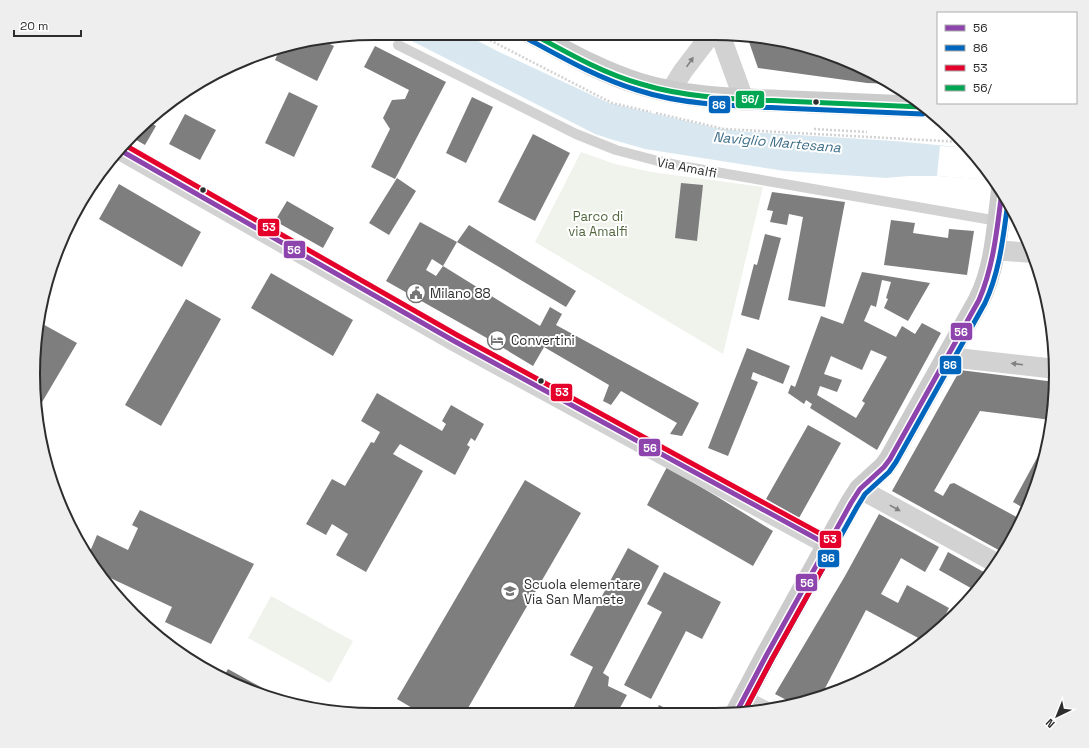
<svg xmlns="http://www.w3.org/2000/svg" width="1089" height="748" viewBox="0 0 1089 748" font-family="'Space Grotesk',sans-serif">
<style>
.green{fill:#f0f3ec}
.water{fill:#d9e8f0}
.pier{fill:#fff}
.building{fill:#7e7e7e;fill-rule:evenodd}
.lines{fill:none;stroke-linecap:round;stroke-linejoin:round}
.path{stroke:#d2d2d2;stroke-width:2.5;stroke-dasharray:2 2;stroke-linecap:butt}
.lane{stroke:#d2d2d2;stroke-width:10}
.street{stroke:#d2d2d2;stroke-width:20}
.secondary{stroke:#cbcbcb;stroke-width:22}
.bus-1-casing{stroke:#fff;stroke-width:8}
.bus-2-casing{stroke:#fff;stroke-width:8}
.bus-3-casing{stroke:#fff;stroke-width:8}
.bus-4-casing{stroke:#fff;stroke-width:8}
.bus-1{stroke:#8e44ad;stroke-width:5}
.bus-2{stroke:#0065bd;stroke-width:5}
.bus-3{stroke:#e4002b;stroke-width:5}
.bus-4{stroke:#00a651;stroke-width:5}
.oneway{fill:#808080}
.bus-dot{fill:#2d2d2d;stroke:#fff;stroke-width:1.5}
.labels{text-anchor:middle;stroke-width:4;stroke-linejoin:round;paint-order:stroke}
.street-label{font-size:13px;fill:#2d2d2d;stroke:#fff}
.park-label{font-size:13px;fill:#52663e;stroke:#fff}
.poi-label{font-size:13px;fill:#2d2d2d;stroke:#fff;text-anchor:start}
.water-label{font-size:14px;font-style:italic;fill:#41708a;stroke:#fff}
.rim{fill:none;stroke:#2d2d2d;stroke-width:2}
.line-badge{stroke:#fff;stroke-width:1.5}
.badge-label{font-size:11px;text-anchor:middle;font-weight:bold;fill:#fff}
</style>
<rect width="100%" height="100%" fill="#fff"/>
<path class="green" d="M581 152 615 164 651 172 763 187 723 354 535 242Z
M271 596 353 641 330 683 248 638Z"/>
<path class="water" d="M396 33H463L497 51 609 103 716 128 748 132 895 141 969 148 995 180 937 176H908L886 178 785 171 645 149 610 139 595 134Z"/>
<path class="pier" d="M940 146 969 148 995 180 937 176Z"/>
<path class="building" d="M747 36 781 40 885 79 892 84 867 83 758 68Z
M321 40 334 46 317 81 275 60 281 47 286 45Z
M375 46 446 82 395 179 371 167 390 129 383 118 392 100 405 99 409 90 364 67Z
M289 92 318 106 294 157 265 143Z
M472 97 493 107 466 163 446 153Z
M185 114 216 130 200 160 169 144Z
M149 122 156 126 145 145 131 137Z
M533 134 570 153 535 221 498 202Z
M397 178 416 191 389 235 369 223Z
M681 183 703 185 697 241 675 238Z
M119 184 201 232 182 267 99 219Z
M772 192 845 202 825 307 788 300 803 217 789 214 787 225 770 222 773 211 767 210Z
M287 201 334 228 323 248 275 221Z
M891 220 915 223 913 233 948 238 949 229 974 231 967 275 884 265Z
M420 222 457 242 443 266 432 259 426 270 436 276 443 266 540 326 550 307 562 314 556 325 699 403 682 436 670 434 677 423 621 391 611 405 603 401 609 385 544 347 533 366 485 337 386 281Z
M469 225 576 291 566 307 457 242Z
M765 234 781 238 759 320 741 315 754 264 757 265Z
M862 272 930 283 908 321 884 308 888 299 886 298 891 282 882 280 876 307 871 305 864 321 896 337 902 326 915 334 922 323 941 333 877 450 810 408 812 404 806 400 804 404 788 393 791 385 795 387 821 316 843 324ZM871 350 887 357 862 401 865 403 856 418 817 395 820 386 837 392 842 380 824 374 831 356 862 370Z
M271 273 353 320 333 356 251 308Z
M186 299 221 319 161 426 125 405Z
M1050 320H1051L1053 343 1048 342Z
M39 322 77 343 38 409 36 330Z
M747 348 790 366 783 384 753 372 751 379 758 382 728 456 708 448Z
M960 370 1055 382 1051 420 980 411 934 491 943 496 950 484 954 483 1022 520 1004 553 892 491Z
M377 393 442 431 446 424 442 421 451 405 484 424 475 441 471 438 467 445 470 447 455 475 400 444 393 454 423 471 366 572 336 555 348 534 332 524 326 535 306 524 332 479 345 486 371 442 374 443 380 432 361 421Z
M808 425 841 443 799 518 766 499Z
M1050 434 1049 441 1030 505 1027 510 1013 502Z
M667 467 716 496 773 531 753 566 647 505Z
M525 480 581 513 464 715H424L397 699Z
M140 510 254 564 211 644 165 622 172 607 104 575 89 554 97 535 128 550 138 528 132 525Z
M879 514 939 547 925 572 901 558 881 594 898 603 907 585 949 608 940 625 941 626 922 640 866 610 822 694H823L794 704 775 694 845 576Z
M628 548 659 566 603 673 609 677 608 686 627 695 616 715H570L593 667 570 655Z
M948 552 989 575 976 591 939 570Z
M664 572 721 602 702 639 686 631 651 699 624 685 662 612 647 604Z
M228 669 286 701 285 702 243 689 223 678Z
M840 684 845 687 837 689Z
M659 705 679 715H654Z"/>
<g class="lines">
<path class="path" d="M375 33 385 38
M476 33 612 103 651 112
M656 113 724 129 961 142
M814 129 867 132"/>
<path class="lane" d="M398 45 576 134 616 150 658 161 681 166 998 221"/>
<path class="street" d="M720 34 744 100
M670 92 683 71 712 33
M118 149 454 341 828 545
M994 250 1033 253
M948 357 1056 369
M860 489 998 564
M743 700 763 710"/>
<path class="secondary" d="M531 33C566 52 601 72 640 84 686 98 733 99 781 101 828 103 875 105 923 107
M736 713 766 656 851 503 860 489 884 467 890 459 979 300C996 266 997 228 1002 191"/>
<defs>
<path id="bus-1" d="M118 149 454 341 828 545
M736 713 766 656 851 503 860 489 884 467 890 459 979 300C994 265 997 228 1002 191"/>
<path id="bus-2" d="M528 39C563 58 598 78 637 90 683 105 733 106 781 108 828 110 875 112 923 114
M744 712 772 659 857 507 865 494 889 472 896 462 985 303C1000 271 1003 237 1008 202"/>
<path id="bus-3" d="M123 144 457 335 832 540 835 544 834 548 772 659 744 712"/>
<path id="bus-4" d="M531 33C566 52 602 73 641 84 687 98 735 99 783 101 829 103 876 105 922 107"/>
</defs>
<use href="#bus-1" class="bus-1-casing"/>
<use href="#bus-2" class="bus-2-casing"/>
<use href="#bus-3" class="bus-3-casing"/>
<use href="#bus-4" class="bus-4-casing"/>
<use href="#bus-1" class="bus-1"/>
<use href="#bus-2" class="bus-2"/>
<use href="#bus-3" class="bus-3"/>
<use href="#bus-4" class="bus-4"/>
</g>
<defs><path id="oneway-solid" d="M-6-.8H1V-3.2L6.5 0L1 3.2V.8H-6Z"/></defs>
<g class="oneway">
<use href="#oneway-solid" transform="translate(690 62) rotate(-55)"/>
<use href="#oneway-solid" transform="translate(1017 364) rotate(-173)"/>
<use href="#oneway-solid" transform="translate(895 508) rotate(29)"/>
</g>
<defs>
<symbol id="civic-ring" viewBox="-11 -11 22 22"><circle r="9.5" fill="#fff" stroke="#767676" stroke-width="1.5"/><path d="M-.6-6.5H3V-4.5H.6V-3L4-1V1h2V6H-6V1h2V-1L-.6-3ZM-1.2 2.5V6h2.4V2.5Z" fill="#767676"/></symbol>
<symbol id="hotel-ring" viewBox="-11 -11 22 22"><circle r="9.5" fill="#fff" stroke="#767676" stroke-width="1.5"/><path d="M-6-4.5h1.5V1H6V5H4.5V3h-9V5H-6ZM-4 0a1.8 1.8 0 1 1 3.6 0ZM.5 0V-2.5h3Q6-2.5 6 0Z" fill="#767676"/></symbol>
<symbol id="school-ring" viewBox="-11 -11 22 22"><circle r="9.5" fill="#fff" stroke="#767676" stroke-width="1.5"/><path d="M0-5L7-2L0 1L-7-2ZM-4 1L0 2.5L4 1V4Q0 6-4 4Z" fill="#767676"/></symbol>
</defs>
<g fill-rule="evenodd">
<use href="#civic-ring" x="405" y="282" width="22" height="22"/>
<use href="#hotel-ring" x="486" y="329" width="22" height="22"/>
<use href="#school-ring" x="499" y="580" width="22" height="22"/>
</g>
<g class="bus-dot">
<circle cx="816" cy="102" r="3.5"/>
<circle cx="203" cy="190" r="3.5"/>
<circle cx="541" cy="381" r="3.5"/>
</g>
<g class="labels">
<g class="street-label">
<text transform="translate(687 167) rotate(11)" y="5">Via Amalfi</text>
</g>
<g class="park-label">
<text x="598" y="221">Parco di<tspan x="598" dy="15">via Amalfi</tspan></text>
</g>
<g class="poi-label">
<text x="430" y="298">Milano 88</text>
<text x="511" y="345">Convertini</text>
<text x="524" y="589">Scuola elementare<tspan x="524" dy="15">Via San Mamete</tspan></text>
</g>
<g class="water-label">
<text transform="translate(777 142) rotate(5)" y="5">Naviglio Martesana</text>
</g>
</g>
<path d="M0 0H1089V748H0ZM374 40H715A334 334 0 0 1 1049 374V374A334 334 0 0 1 715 708H374A334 334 0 0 1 40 374V374A334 334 0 0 1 374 40Z" fill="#eee" fill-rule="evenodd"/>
<path class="rim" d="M374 40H715A334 334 0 0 1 1049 374V374A334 334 0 0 1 715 708H374A334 334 0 0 1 40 374V374A334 334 0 0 1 374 40Z"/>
<g class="line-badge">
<rect x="735" y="90" width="30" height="19" rx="4" fill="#00a651"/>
<rect x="708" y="95" width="23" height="19" rx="4" fill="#0065bd"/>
<rect x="257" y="218" width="23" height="19" rx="4" fill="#e4002b"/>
<rect x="283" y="240" width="23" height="19" rx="4" fill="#8e44ad"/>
<rect x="950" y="322" width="23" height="19" rx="4" fill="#8e44ad"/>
<rect x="939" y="355" width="23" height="20" rx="4" fill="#0065bd"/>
<rect x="550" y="383" width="23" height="19" rx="4" fill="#e4002b"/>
<rect x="638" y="438" width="23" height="19" rx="4" fill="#8e44ad"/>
<rect x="819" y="530" width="23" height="19" rx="4" fill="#e4002b"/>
<rect x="817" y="549" width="23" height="19" rx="4" fill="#0065bd"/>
<rect x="795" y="573" width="23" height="19" rx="4" fill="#8e44ad"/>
</g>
<g class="badge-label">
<text x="750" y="103">56/</text>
<text x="719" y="109">86</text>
<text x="269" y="231">53</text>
<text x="294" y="254">56</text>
<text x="961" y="336">56</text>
<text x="950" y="369">86</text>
<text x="562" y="396">53</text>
<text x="650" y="452">56</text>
<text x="830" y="543">53</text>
<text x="828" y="562">86</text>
<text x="807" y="587">56</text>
</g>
<rect x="937" y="12" width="140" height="92" fill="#ffffff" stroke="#ababab"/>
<rect x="945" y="25" width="20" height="6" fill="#8e44ad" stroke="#ababab"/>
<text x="973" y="32" font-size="12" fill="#2d2d2d">56</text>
<rect x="945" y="45" width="20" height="6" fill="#0065bd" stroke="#ababab"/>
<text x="973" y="52" font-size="12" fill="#2d2d2d">86</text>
<rect x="945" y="65" width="20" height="6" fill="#e4002b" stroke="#ababab"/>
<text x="973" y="72" font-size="12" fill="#2d2d2d">53</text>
<rect x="945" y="85" width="20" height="6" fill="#00a651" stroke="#ababab"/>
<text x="973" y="92" font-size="12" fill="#2d2d2d">56/</text>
<g transform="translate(1057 716) rotate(223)" stroke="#ffffff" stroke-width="3" paint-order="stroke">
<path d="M0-3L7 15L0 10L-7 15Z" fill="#2d2d2d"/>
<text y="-6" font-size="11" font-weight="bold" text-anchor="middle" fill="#2d2d2d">N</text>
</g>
<path d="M14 30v6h67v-6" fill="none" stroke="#2d2d2d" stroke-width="2"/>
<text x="20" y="30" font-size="12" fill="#2d2d2d" stroke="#ffffff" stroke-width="3" paint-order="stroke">20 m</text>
</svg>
